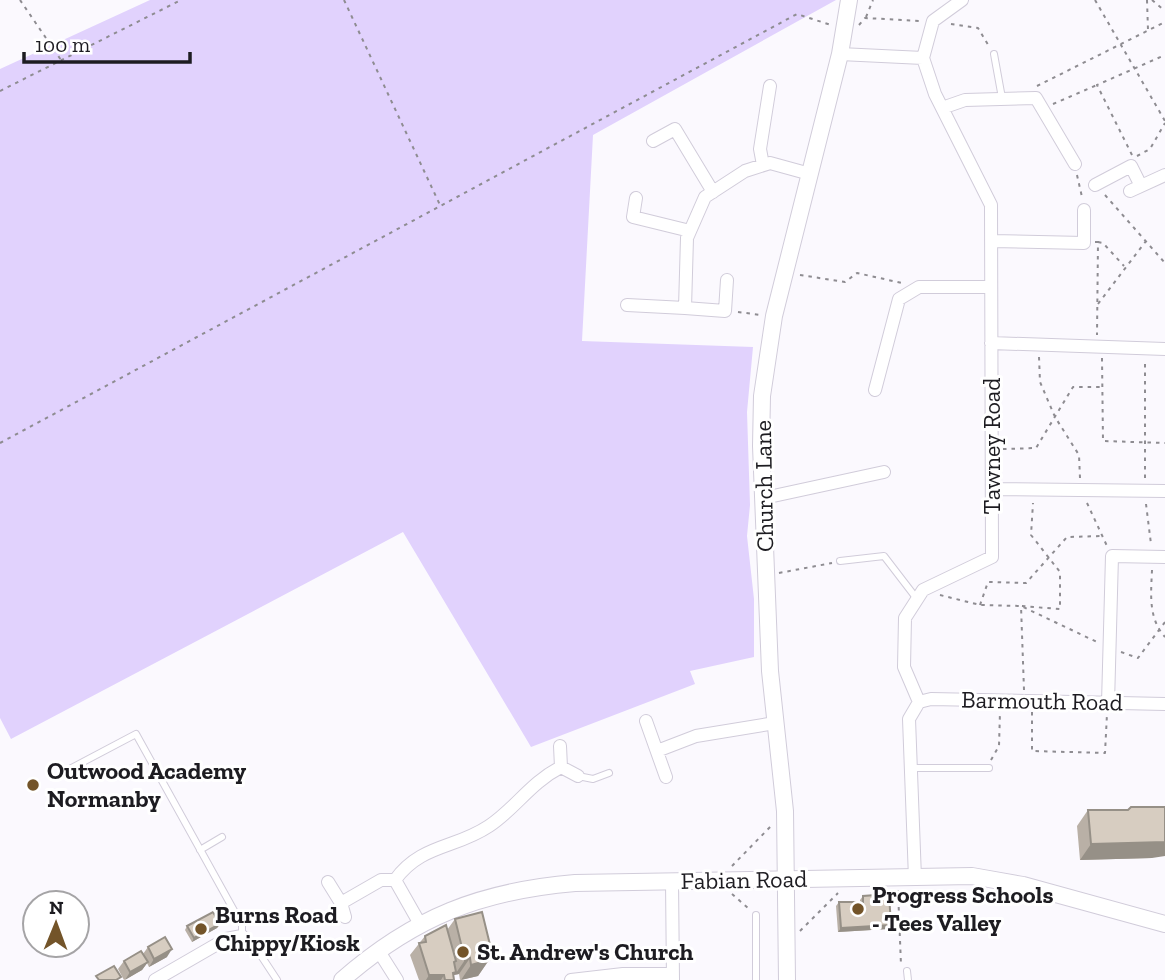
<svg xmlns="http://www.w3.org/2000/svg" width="1165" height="980" viewBox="0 0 1165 980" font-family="'Zilla Slab',serif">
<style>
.green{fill:#e1d2fd}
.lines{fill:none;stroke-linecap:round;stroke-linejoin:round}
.service-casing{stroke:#d1ccda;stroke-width:8}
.minor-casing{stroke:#d1ccda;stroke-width:14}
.tertiary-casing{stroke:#d1ccda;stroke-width:18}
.path{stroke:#8e8c91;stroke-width:2;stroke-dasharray:3.5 5;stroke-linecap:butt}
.service{stroke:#fff;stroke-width:6}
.minor{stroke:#fff;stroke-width:12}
.tertiary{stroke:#fff;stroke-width:16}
.wall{fill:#b9b0a6}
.shaded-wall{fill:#969087}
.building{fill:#d7cdc1;stroke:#969087;stroke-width:2}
.poi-dot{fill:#735429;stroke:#fff;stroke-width:2.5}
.labels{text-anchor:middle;stroke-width:6;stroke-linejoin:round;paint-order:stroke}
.street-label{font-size:24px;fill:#1d1c21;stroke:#fff}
.poi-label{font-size:24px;font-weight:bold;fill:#1d1c21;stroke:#fff;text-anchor:start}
</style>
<rect width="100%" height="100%" fill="#fbf9fe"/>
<path class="green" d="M150 0H836L593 135 582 341 753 347 747 412 750 505 747 536 754 599V657L690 671 695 684 531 747 403 532 11 739 0 718V69Z"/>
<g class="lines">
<defs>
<path id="service" d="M994 54 1002 98
M840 561 884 556 917 599
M913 768H989
M64 772 136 734 242 925V936L252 942 277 980
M578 776 593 779 609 773
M200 850 222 837
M756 915V980
M907 971 908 980"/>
<path id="minor" d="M840 54 923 58 935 94 991 205 992 557 923 590 905 618 904 667 919 702
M923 58 933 21 962 0
M942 108 965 100 1036 98 1075 164
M653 141 675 129 713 192
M763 165 760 149 770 86
M1095 185 1131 166 1141 186
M1130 191 1165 175
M636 198 633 217 690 231
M991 241 1084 243V210
M627 305 685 308 687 238 705 197 745 171 770 163 810 174
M685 308 725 311 727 280
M991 343 1165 349
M875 390 899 299 919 287H991
M992 489 1165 491
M764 498 884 472
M919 702 931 699 1165 704
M1108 703 1112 556 1165 557
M646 721 666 777
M657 751 696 736 775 723
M561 767 578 776
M915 878 909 719 919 702
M395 880C421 844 455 849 489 826 516 808 530 783 561 767L560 746
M672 881 673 980
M328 882 341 903 381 880H395L420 924
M341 903 345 917
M378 950 397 980
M155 980 226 939 242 936
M571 980 623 974H673"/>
<path id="tertiary" d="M342 980C414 917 481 891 575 883L972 876 1023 885 1165 924
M787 980 785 811 770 671 761 446 762 396 774 316 840 54 849 0"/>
</defs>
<use href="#service" class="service-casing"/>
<use href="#minor" class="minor-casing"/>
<use href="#tertiary" class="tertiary-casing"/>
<path class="path" d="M20 0 61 60
M344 0 440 205
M1095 0 1165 121
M1147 0 1148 30
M1152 0 1165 11
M866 17 873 0
M951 24 978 28 990 48
M859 25 865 18 921 21
M1037 86 1165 22
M0 91 181 0
M1053 104 1097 85
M1132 155 1097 85 1165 55
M1137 156 1150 149 1165 123
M1077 175 1082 197
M1105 195 1165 263
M1095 242H1098L1097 335
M1098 242 1103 243 1124 266
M800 275 845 282 857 273 902 283
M1098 304 1146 241
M738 312 761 315
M1039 357 1040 382 1055 417 1079 455 1080 478
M1102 358 1103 441 1165 443
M0 443 797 14 831 25
M1003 449 1036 448 1073 387H1103
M1145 478V361
M1087 503 1107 546
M1146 504 1151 544
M1152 570C1151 594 1148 618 1165 637
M779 573 832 563
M940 595 980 605 1021 606 1097 642
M980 605 988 582 1026 583 1067 537 1102 536
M1121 652 1138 658 1165 622
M1024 690 1021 606 1060 609V572L1031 535 1033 503
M1032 712V751L1105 753 1107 714
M991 760 999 746 1000 712
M732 866 772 825
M898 890 901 965
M732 894 748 908
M800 931 838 893"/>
<use href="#service" class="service"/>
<use href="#minor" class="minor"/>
<use href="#tertiary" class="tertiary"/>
</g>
<path class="wall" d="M1088 810H1128L1152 858 1080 860 1077 826Z
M863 896 888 929 838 932 836 906 839 902H860V900Z
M455 919 492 953 488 959 489 960 478 976 460 980 459 974 454 975 453 977 454 980H419L410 955 425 936 447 930Z
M220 924 217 928 192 942 185 930 187 926Z
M148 947 167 957 149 967 147 963 142 970 124 980 118 969 124 961 143 954Z"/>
<path class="shaded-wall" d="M1165 842V856L1152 858 1080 860 1091 844Z
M220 924 217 928 192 942 194 938Z
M891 925 888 929 838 932 841 928Z
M172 949 167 957 149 967 154 959Z
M492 953 487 961 489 960 478 976 461 980 471 965 487 955Z
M470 958 459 974 454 975 451 980 453 973H456L465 960Z
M148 962 142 970 125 980 130 972Z
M429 975H444L441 980H426Z"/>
<path class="building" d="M1131 807H1165V842L1091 844 1088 810H1128Z
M889 894 891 925 841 928 839 902H863V896Z
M213 912 220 924 194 938 187 926Z
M482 912 492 953 487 955 489 960 471 965 470 958 465 960 455 919Z
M446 925 456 961 454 962 456 972 453 973 454 980H445L444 975H429L419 943 426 942 425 936Z
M165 937 172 949 154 959 148 947Z
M141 951 148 962 130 972 124 961Z
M114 966 121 977 116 980H99L96 976Z"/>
<g class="poi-dot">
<circle cx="33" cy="785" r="7"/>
<circle cx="858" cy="909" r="7"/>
<circle cx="201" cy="929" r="7"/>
<circle cx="463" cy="952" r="7"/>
</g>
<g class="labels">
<g class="street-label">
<text transform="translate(992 446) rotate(-90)" y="8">Tawney Road</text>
<text transform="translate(764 486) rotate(-91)" y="8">Church Lane</text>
<text transform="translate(1042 701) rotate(1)" y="8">Barmouth Road</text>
<text transform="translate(744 880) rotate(-1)" y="8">Fabian Road</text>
</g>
<g class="poi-label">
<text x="47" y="779">Outwood Academy<tspan x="47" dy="28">Normanby</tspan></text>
<text x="872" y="903">Progress Schools<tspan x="872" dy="28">- Tees Valley</tspan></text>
<text x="215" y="923">Burns Road<tspan x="215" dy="28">Chippy/Kiosk</tspan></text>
<text x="477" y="960">St. Andrew's Church</text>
</g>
</g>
<g transform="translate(56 924) rotate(1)"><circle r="33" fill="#ffffff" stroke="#a5a4a6" stroke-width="2"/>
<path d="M0-5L12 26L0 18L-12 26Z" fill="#735429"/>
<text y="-10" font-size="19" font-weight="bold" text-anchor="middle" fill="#1d1c21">N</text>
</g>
<path d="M24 52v10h166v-10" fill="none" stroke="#1d1c21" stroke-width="3.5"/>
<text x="35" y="52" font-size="21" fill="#1d1c21" stroke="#ffffff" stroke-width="5" paint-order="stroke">100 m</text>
</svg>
